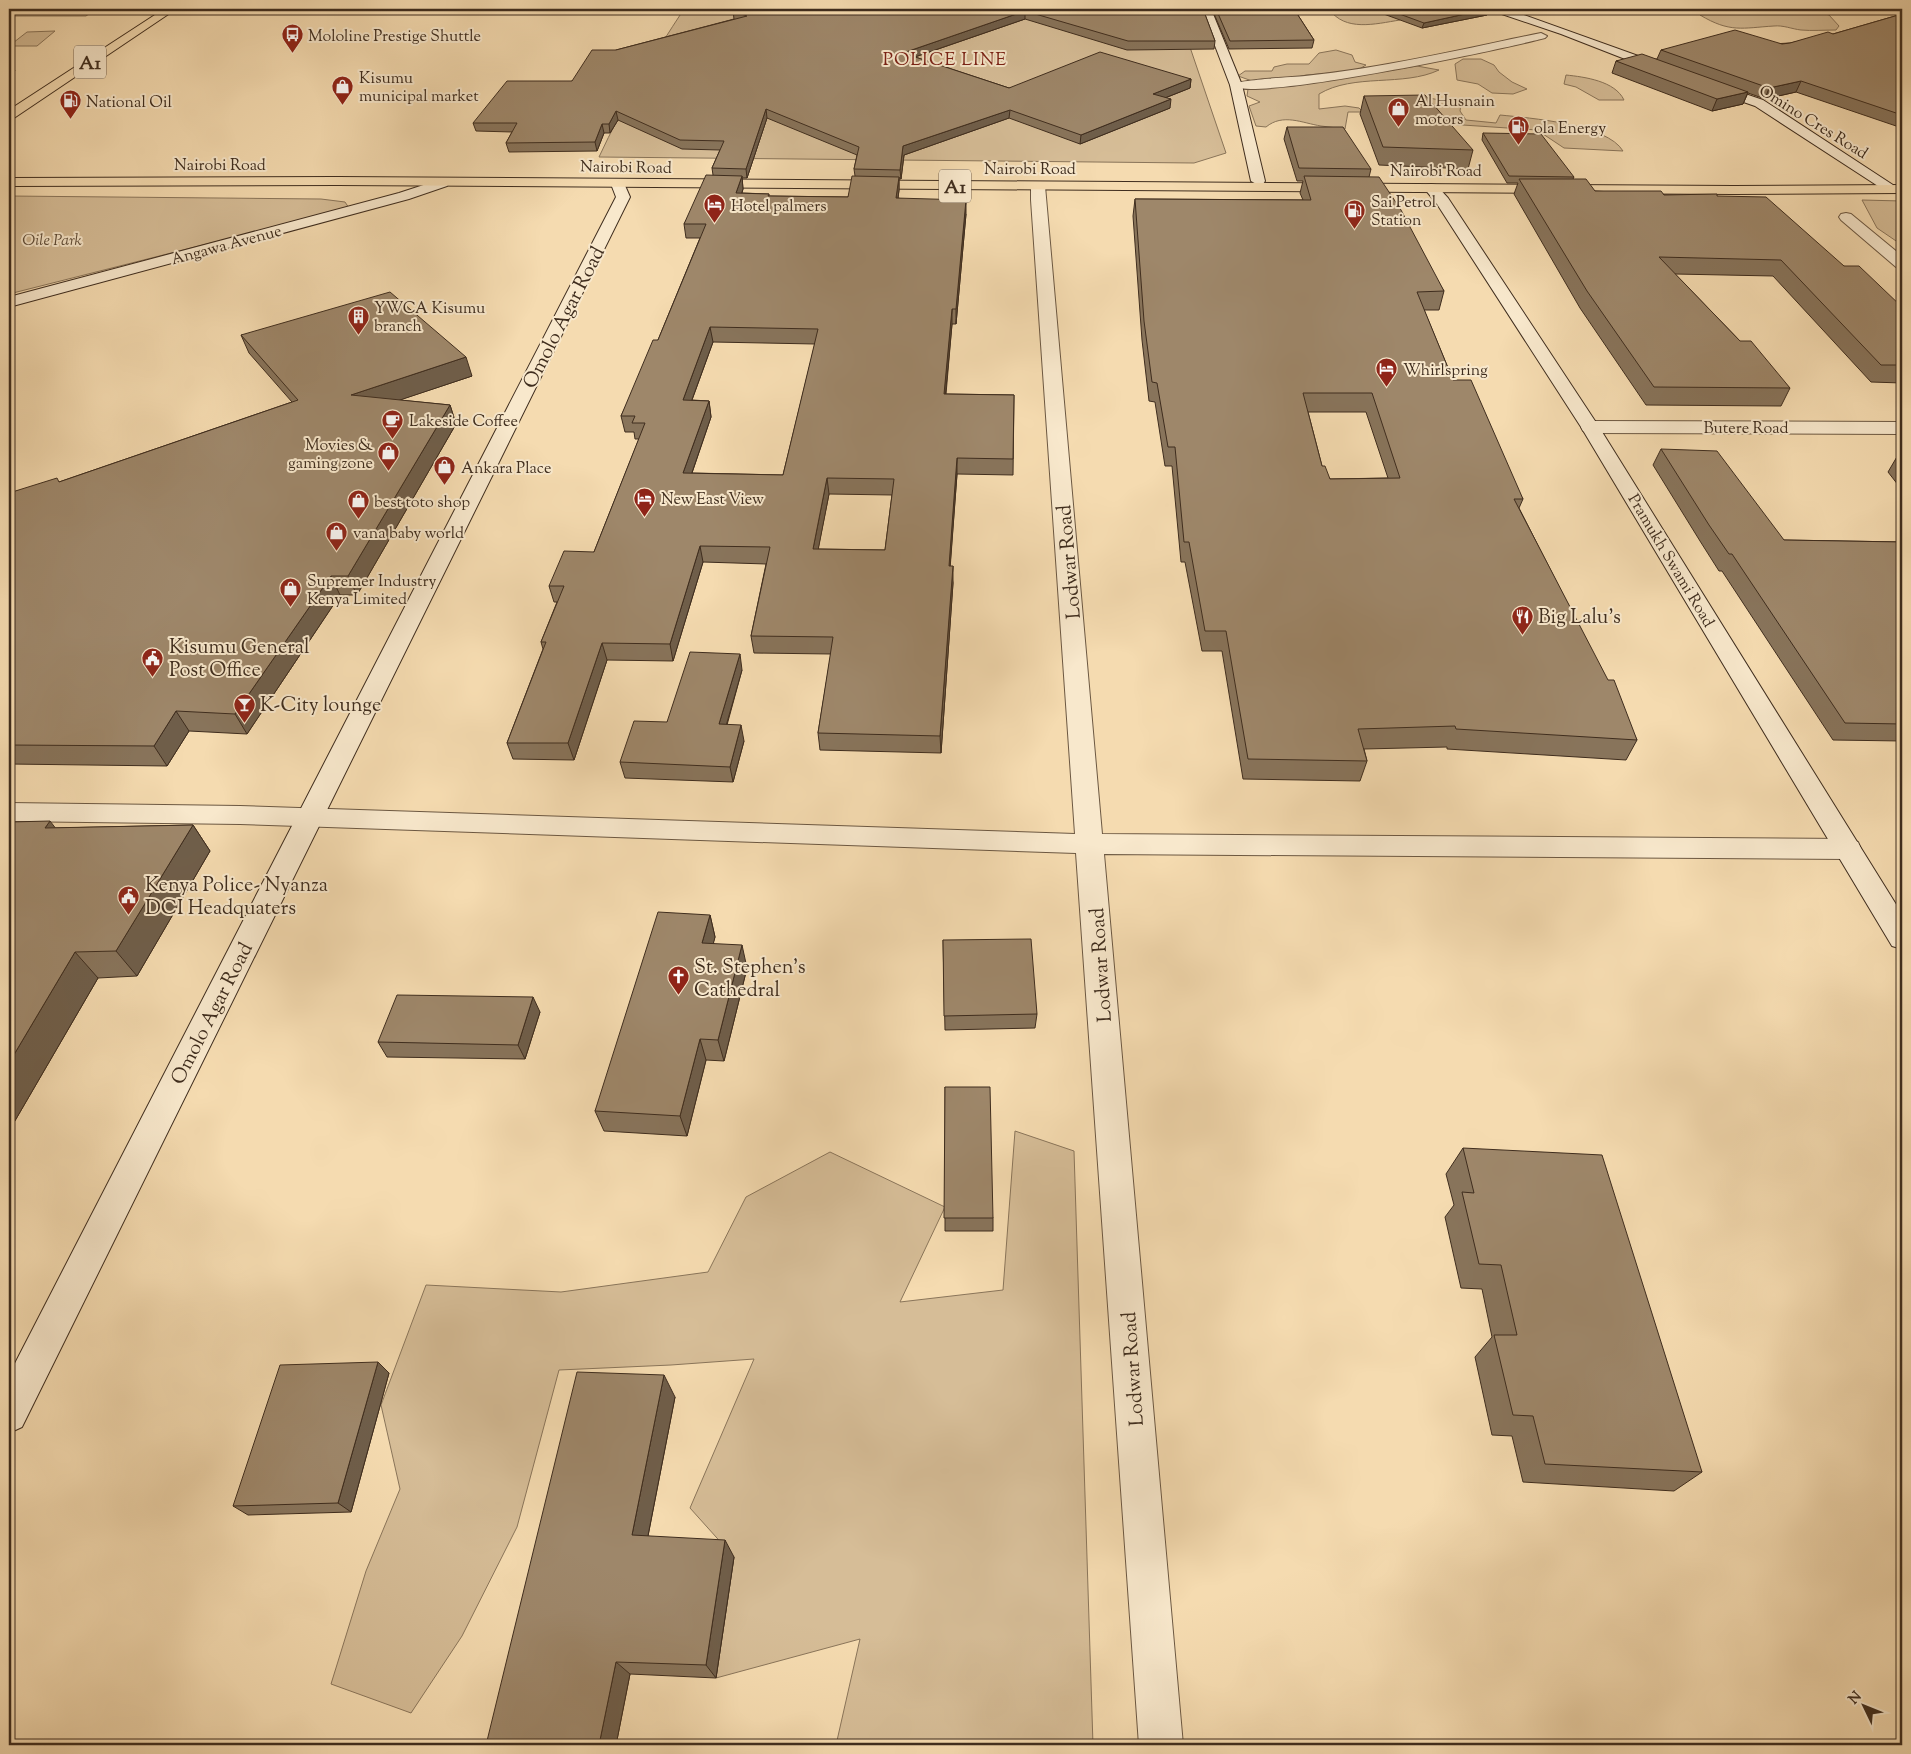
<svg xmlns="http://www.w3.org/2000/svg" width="1911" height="1754" viewBox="0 0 1911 1754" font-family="'Sorts Mill Goudy',serif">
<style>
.green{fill:#d6bd97;stroke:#8a755a}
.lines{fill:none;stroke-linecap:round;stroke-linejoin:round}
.street-casing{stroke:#6c5842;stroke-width:2}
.secondary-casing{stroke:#3f2d1e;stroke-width:2}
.highway-casing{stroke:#3f2d1e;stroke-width:2}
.street{fill:#f8e8cc;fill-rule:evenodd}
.secondary{fill:#f8e8cc;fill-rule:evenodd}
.highway{fill:#f5dbb0;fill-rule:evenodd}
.wall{fill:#88745b;stroke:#3f2d1e;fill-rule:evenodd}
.shaded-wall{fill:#6f5e4a;stroke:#3f2d1e}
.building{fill:#9e876a;stroke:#3f2d1e;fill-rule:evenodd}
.labels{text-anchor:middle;stroke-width:4;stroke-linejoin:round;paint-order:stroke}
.far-poi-label{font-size:16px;fill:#3f2d1e;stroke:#f8e8cc;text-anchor:start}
.far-street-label{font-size:16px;fill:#3f2d1e;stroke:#f8e8cc}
.far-park-label{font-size:16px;font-style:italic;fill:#5d4a36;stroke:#f8e8cc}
.far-neighbourhood-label{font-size:18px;letter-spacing:1px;fill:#7a1f14;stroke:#f8e8cc}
.shield{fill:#f8e8cc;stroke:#766552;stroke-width:1}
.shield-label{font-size:19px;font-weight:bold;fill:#3f2d1e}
.street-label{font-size:20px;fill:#3f2d1e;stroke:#f8e8cc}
.poi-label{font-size:20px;fill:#3f2d1e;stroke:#f8e8cc;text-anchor:start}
</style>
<rect width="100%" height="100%" fill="#f5dbb0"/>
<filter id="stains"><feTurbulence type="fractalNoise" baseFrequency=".004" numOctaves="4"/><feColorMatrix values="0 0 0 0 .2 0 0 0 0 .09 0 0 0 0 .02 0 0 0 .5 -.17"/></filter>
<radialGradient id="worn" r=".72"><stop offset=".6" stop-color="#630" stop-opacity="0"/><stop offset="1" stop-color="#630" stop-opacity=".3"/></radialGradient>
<path class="green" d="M9 9H96L86 16H9Z
M684 9H1177L1226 153 1194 163 599 157C623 105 653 56 684 9Z
M1329 9H1358L1374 14 1396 10 1400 20C1375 24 1345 32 1329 9Z
M1700 9H1806L1829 15 1839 26 1836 30C1824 30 1812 31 1801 30 1792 29 1783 25 1774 26 1742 28 1730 33 1700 15L1704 11Z
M55 31 37 46H9L27 32Z
M1336 50 1352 55 1355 62 1366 65 1356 71 1306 75 1281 81 1255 82 1238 76 1245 71H1272L1274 67 1287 64H1309L1319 53Z
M1463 59H1481L1494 65 1499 72 1512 82 1527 89 1513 94 1492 93 1478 84 1457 80 1455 64Z
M1417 66 1439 70C1403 87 1354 73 1319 94V109L1345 106 1359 108 1363 112H1348L1345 129C1337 128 1329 127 1321 126 1302 123 1283 113 1266 127L1256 126 1249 106 1260 102 1247 96 1248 89 1293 86Z
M1566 75C1585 77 1615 81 1624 100H1599L1576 87 1564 84Z
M1429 98 1461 104 1460 111 1466 120 1496 123 1500 115C1530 118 1607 124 1623 151L1564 148 1537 130 1433 123 1409 101Z
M9 196 321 199 345 202 349 208 9 294Z
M1862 200 1902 201V245L1877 228Z
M1015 1131 1074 1151 1093 1745H836L860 1639 716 1678 734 1557 690 1508 754 1359 671 1365 559 1370 517 1527 462 1636 411 1713 331 1684 366 1571 400 1489 381 1405 426 1285 561 1292 708 1272 746 1197 830 1152 945 1207 900 1302 1003 1290Z"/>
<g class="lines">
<defs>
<path id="street" d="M1541 33 1547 36 1545 38C1508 48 1246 104 1230 85 1235 80 1293 77 1305 76 1384 68 1463 49 1541 33Z
M1038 182 1043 183 1045 186 1102 834 1848 839 1858 842 1861 849 1858 856 1848 859 1104 854 1183 1745H1139L1076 853 240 824 9 821V803L240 806 1075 834 1031 200V186L1033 183Z
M1846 213 1851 214 1902 256V269L1896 267 1841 220 1839 217 1841 214Z
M1590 421 1902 422V434L1590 433 1583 431 1581 427 1583 423Z"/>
<path id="secondary" d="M1201 9H1211L1242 85 1265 181 1263 184 1258 185 1251 181 1230 85Z
M1492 9H1507L1669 67 1671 70 1669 73H1661L1561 34 1493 11Z
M1710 82 1763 100 1893 185 1891 188H1881L1755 106 1706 89 1704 86 1706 83Z
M442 179 447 180 449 183 447 186 409 199 9 307V297L399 193Z
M618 180 623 181 630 197 22 1427 9 1433V1375L616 197 611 184 613 181Z
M1431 184 1436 185 1448 198 1599 427 1902 914V949L1892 946 1581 427 1437 204 1424 188 1426 185Z"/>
<path id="highway" d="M164 9H176L14 118 9 119V110Z
M337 177 1734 186 1902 185V193L1734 194 337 185 9 186V178Z"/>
</defs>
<use href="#street" class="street-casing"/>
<use href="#secondary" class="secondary-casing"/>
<use href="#highway" class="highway-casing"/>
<use href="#street" class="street"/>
<use href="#secondary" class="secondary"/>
<use href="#highway" class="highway"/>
</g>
<path class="wall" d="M1203 9 1215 41 1214 49 1127 50 1025 19 915 57 1009 88 1191 79 1190 88 1165 98 1170 108 1080 144 1009 118 904 155 901 179H899V190L898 198 966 214 956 324H952L946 394 1014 395 1013 475 957 474 950 566 953 583 941 753 820 750 818 733 831 654 754 653 751 636 766 564 703 562 673 661 607 660 574 760 513 759 507 743 543 649 541 642 557 602H554L549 586 594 552 639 439H635L634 432H625L621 416 658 340 700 238H686L684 224 713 175 712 168 720 150 682 149 618 120 610 133H604L597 151 509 152 506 143 512 132 476 131 473 123 572 81 616 50 734 19 733 11ZM767 118 857 155 854 169 855 176 848 197 769 196V194L742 193 743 189 742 178H747ZM713 342 815 344 783 475 692 473 711 417 709 401 692 400ZM829 494 892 495 885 550 818 549Z
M1212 9H1294L1314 40 1312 48 1229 49Z
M1370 9H1494L1493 13 1487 14V15L1422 28Z
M1902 14V128L1796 92 1765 99 1748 93 1743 104 1712 111 1612 73 1616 61 1657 59 1661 50 1790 43 1833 34Z
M1364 96 1473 150 1468 169 1379 165 1360 114Z
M1287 127 1371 169 1369 177 1444 291 1439 310H1424L1453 380 1523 499 1519 508 1637 740 1626 760 1447 749V747L1364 749 1367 761 1360 781 1243 779 1222 651H1202L1185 562H1181L1172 466H1165L1155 402 1149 401 1142 340 1133 216 1135 199 1303 200 1300 193 1303 181H1297L1284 139ZM1308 412H1366L1388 478 1330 479 1322 466Z
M1483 133 1574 177 1573 179 1595 191 1664 195 1717 196 1844 266 1902 307V383L1871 382 1773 276 1675 274 1740 341 1790 388 1781 406 1646 405 1580 308 1514 194 1518 183H1507L1482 140Z
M241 335 472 376 399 400 450 405 456 424 357 595H340L247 734 189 731 167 766 9 764V493L59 482 292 402 249 353Z
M1661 449 1784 540 1902 542V741L1833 740 1722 571H1719L1700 541 1653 465Z
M1898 455 1902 456V490L1888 472Z
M742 670 727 725 744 741 733 782 625 778 620 762 667 722Z
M9 822 55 828 193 825 210 851 137 976 98 978 9 1131Z
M710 915 715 937 713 943 747 968 724 1061 706 1060 687 1136 604 1131 595 1111Z
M943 940 1037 1014 1035 1028 945 1030Z
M540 1012 525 1059 387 1057 378 1042Z
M945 1087 993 1218V1231H945Z
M1463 1148 1702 1472 1674 1491 1523 1482 1512 1436 1492 1435 1475 1357 1492 1337 1482 1289 1461 1288 1445 1217 1454 1205 1446 1174Z
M389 1373 351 1512 248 1515 233 1506Z
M675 1397 648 1536 734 1557 716 1678 630 1674 616 1745H486Z"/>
<path class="shaded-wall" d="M1488 9H1494L1493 13 1487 14V15L1422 28 1424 23Z
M1025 11V19L903 61V53Z
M9 59 15 71 9 73Z
M1191 79 1190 88 1152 103 1153 94Z
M1801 81 1796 92 1765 99 1769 88Z
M1748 92 1743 104 1712 111 1717 99Z
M1171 99 1170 108 1080 144 1081 135Z
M766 109 767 118 747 178 746 169Z
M1010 110 1009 118 904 155 901 179 900 170 903 146Z
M616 111 618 120 610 133 609 124Z
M602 124 604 133 597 151 595 142Z
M742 176 743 189 737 207 736 193Z
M899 177V190L896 212V198Z
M966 200V214L956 324V309Z
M952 309V324L944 409V394Z
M710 327 713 342 686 416 683 400Z
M466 357 472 376 358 414 351 395Z
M709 401 711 417 686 490 683 473Z
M450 405 456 424 357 595 348 576Z
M957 458V474L949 583V566Z
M827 478 829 494 815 566 813 549Z
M700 546 703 562 673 661 670 644Z
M953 566V583L941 753 940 736Z
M331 576 340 595 247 734 235 714Z
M602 643 607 660 574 760 568 743Z
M740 654 742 670 722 740 719 724Z
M176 711 189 731 167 766 154 746Z
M741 725 744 741 733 782 730 767Z
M50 821 71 848 45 828Z
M193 825 210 851 137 976 116 951Z
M710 915 715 937 708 965 702 943Z
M742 945 747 968 724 1061 718 1040Z
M75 952 98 978 9 1131V1063Z
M533 997 540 1012 525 1059 518 1045Z
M700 1039 706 1060 687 1136 680 1116Z
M378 1362 389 1373 351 1512 338 1503Z
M664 1375 675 1397 645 1551 632 1535Z
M725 1540 734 1557 716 1678 706 1665Z
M616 1662 630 1674 616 1745H599Z"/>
<path class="building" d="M743 9H1203L1215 41H1128L1025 11 903 53 1009 88 1100 52 1191 79 1153 94 1171 99 1081 135 1010 110 903 146 900 170 854 169 859 147 766 109 746 169 712 168 724 141 680 140 616 111 609 124H602L595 142 506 143 517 123H473L507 81H572L592 50H616L747 16 733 11Z
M1216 9H1294L1314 40 1230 41Z
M1386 9H1488H1487H1488L1424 23Z
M1902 14V115L1801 81 1769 88 1661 50 1735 30 1782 44 1790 43 1828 32 1833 34Z
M1642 54 1748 92 1717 99 1616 61Z
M1425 95 1473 150 1383 147 1364 96Z
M1287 127H1343L1371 169 1299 168Z
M1483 133 1541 134 1574 177 1509 176Z
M706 175 742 176 736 193 769 194 768 196 848 197 852 176 899 177 896 198 966 200 956 309H952L944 394 1014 395 1013 459 957 458 949 566H953L940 736 818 733 833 637 751 636 770 547 700 546 670 644 602 643 568 743H507L546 642H541L564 586H549L564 551 594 552 645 423H632L635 416H621L653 340H658L706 224H684ZM710 327 818 329 783 475 683 473 709 401 683 400ZM827 478 894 479 885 550 813 549Z
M1304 176 1379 177 1401 210 1444 291 1417 292 1453 380H1471L1523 499H1514L1608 680H1614L1637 740 1456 729 1455 726 1358 729 1367 761 1248 759 1226 631H1205L1189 542H1184L1175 447H1168L1157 383 1152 382 1144 321 1135 199 1311 200ZM1303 393H1372L1400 478 1330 479 1325 466H1322Z
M1519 179H1586L1595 191H1661L1664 195 1717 194V196L1766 197 1844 266H1859L1902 307V365H1881L1781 260 1659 257 1740 341H1751L1790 388 1654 387 1587 291Z
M390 292 466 357 351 395 450 405 348 576H331L235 714 176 711 154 746 9 745V493L57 478 59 482 298 400 241 335Z
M1661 449 1717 451 1784 540 1902 542V724L1845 723 1732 554H1729L1709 525Z
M1898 455 1902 456V461Z
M690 652 740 654 719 724 741 725 730 767 620 762 634 721 667 722Z
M50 821 45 828 193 825 116 951 75 952 9 1063V822Z
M658 912 710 915 702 943 742 945 718 1040 700 1039 680 1116 595 1111Z
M1031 939 1037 1014 944 1016 943 940Z
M397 995 533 997 518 1045 378 1042Z
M945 1087H990L993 1218H944Z
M1463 1148 1602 1155 1702 1472 1545 1464 1533 1416 1513 1415 1494 1335H1517L1501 1265 1479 1264 1462 1192 1474 1193Z
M378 1362 338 1503 233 1506 280 1365Z
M577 1372 664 1375 632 1535 725 1540 706 1665 616 1662 599 1745H486Z"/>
<defs>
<symbol id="bus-pin" viewBox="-11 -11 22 30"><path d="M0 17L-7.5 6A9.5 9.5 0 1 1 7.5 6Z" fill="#8f2418" stroke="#f8e8cc"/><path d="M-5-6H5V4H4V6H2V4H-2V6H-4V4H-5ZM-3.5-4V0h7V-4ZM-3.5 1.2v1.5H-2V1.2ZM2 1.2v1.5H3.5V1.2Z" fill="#fff"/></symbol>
<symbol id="shop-pin" viewBox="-11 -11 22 30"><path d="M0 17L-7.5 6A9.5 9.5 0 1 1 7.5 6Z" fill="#8f2418" stroke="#f8e8cc"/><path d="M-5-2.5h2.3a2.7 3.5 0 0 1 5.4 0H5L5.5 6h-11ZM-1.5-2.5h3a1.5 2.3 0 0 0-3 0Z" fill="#fff"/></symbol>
<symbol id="fuel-pin" viewBox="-11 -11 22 30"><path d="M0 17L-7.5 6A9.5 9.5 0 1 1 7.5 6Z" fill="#8f2418" stroke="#f8e8cc"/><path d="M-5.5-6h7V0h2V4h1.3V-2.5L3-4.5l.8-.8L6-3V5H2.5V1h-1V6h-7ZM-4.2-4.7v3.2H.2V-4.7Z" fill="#fff"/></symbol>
<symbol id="hotel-pin" viewBox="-11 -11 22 30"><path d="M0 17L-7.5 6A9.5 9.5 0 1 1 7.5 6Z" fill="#8f2418" stroke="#f8e8cc"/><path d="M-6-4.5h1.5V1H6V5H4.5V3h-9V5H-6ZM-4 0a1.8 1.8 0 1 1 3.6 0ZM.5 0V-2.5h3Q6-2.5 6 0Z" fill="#fff"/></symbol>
<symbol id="building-pin" viewBox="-11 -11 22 30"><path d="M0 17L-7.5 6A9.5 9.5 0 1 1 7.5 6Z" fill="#8f2418" stroke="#f8e8cc"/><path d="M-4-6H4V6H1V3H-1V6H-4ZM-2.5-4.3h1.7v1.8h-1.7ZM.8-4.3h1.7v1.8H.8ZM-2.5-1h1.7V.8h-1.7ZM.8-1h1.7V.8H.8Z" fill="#fff"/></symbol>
<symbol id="cafe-pin" viewBox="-11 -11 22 30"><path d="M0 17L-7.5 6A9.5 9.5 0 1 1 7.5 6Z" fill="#8f2418" stroke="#f8e8cc"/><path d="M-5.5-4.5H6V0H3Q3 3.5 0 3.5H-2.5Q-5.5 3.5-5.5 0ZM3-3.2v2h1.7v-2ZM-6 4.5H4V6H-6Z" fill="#fff"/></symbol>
<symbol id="restaurant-pin" viewBox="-11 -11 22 30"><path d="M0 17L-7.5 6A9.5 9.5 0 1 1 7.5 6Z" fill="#8f2418" stroke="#f8e8cc"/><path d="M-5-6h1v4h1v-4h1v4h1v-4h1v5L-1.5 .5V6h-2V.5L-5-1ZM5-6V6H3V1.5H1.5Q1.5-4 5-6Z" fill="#fff"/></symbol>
<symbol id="civic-pin" viewBox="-11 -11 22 30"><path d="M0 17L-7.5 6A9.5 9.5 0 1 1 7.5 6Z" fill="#8f2418" stroke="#f8e8cc"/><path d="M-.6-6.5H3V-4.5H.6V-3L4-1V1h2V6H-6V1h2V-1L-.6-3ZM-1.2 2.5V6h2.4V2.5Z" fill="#fff"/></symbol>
<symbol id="bar-pin" viewBox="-11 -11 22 30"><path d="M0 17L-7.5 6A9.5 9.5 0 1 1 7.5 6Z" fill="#8f2418" stroke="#f8e8cc"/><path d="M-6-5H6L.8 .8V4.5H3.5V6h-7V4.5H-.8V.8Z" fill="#fff"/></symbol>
<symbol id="church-pin" viewBox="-11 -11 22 30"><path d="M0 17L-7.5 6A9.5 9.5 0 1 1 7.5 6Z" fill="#8f2418" stroke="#f8e8cc"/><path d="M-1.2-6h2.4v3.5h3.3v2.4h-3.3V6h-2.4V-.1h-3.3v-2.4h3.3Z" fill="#fff"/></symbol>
</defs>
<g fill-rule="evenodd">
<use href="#bus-pin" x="280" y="22" width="25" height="34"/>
<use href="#shop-pin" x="330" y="74" width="25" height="34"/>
<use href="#fuel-pin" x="58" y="88" width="25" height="34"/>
<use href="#shop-pin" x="1386" y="96" width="25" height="34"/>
<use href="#fuel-pin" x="1506" y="114" width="25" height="34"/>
<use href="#hotel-pin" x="702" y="192" width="25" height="34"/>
<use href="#fuel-pin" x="1342" y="198" width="25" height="34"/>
<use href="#building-pin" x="346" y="304" width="25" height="34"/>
<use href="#hotel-pin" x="1374" y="356" width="25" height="34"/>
<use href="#cafe-pin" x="380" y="408" width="25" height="34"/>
<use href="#shop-pin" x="376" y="440" width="25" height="34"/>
<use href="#shop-pin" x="432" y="454" width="25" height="34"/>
<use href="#hotel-pin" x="632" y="486" width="25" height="34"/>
<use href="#shop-pin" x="346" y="488" width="25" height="34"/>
<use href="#shop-pin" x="324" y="520" width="25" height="34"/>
<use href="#shop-pin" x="278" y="576" width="25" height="34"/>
<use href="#restaurant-pin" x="1510" y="604" width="25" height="34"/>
<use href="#civic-pin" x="140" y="646" width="25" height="34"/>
<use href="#bar-pin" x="232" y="692" width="25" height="34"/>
<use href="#civic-pin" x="116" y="884" width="25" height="34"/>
<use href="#church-pin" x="666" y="964" width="25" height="34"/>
</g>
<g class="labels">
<g class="far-poi-label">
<text x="308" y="41">Mololine Prestige Shuttle</text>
<text x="359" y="83">Kisumu<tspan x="359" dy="18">municipal market</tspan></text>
<text x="1415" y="106">Al Husnain<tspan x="1415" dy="18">motors</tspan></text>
<text x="86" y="107">National Oil</text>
<text x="1534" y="133">ola Energy</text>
<text x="1371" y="207">Sai Petrol<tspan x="1371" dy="18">Station</tspan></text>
<text x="731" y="211">Hotel palmers</text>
<text x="374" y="313">YWCA Kisumu<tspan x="374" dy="18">branch</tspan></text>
<text x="1403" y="375">Whirlspring</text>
<text x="409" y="426">Lakeside Coffee</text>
<text x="373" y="450" text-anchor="end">Movies &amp;<tspan x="373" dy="18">gaming zone</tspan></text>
<text x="461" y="473">Ankara Place</text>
<text x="661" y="504">New East View</text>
<text x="374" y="507">best toto shop</text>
<text x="353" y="538">vana baby world</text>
<text x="307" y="586">Supremer Industry<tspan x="307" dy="18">Kenya Limited</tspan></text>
</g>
<g class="far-street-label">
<text transform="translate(1814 121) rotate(32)" y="6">Omino Cres Road</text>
<text x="220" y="170">Nairobi Road</text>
<text transform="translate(626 166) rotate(1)" y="6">Nairobi Road</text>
<text x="1030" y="174">Nairobi Road</text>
<text x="1436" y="176">Nairobi Road</text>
<text transform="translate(226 244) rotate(-15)" y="6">Angawa Avenue</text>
<text x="1746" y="433">Butere Road</text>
<text transform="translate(1672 560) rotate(59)" y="6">Pramukh Swami Road</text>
</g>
<g class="far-park-label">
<text x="52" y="245">Oile Park</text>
</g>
<g class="far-neighbourhood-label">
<text x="945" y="65">POLICE LINE</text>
</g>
<g class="shield">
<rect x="74" y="45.5" width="32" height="33" rx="4"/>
<rect x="939" y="169.5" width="32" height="33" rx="4"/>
</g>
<g class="shield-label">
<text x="90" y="69">A1</text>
<text x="955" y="193">A1</text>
</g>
<g class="street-label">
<text transform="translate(563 317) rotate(-63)" y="7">Omolo Agar Road</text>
<text transform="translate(1068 562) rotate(-95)" y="7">Lodwar Road</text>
<text transform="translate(1100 965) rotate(-94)" y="7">Lodwar Road</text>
<text transform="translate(211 1013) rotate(-63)" y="7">Omolo Agar Road</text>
<text transform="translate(1132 1369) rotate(-94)" y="7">Lodwar Road</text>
</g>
<g class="poi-label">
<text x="1538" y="623">Big Lalu's</text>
<text x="169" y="653">Kisumu General<tspan x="169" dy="23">Post Office</tspan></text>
<text x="260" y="711">K-City lounge</text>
<text x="145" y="891">Kenya Police- Nyanza<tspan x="145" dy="23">DCI Headquaters</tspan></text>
<text x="694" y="973">St. Stephen's<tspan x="694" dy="23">Cathedral</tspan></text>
</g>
</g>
<rect width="1911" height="1754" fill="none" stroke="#f5dbb0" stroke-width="30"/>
<rect x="10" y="10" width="1891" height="1734" fill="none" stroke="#3f2d1e" stroke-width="2.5"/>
<rect x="15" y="15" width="1881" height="1724" fill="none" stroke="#3f2d1e"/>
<g transform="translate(1864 1706) rotate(313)" stroke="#f8e8cc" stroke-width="4" paint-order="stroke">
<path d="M0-4L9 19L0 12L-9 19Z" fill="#3f2d1e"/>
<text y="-8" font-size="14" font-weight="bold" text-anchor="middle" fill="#3f2d1e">N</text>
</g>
<rect width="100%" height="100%" filter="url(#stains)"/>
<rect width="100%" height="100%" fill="url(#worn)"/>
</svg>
